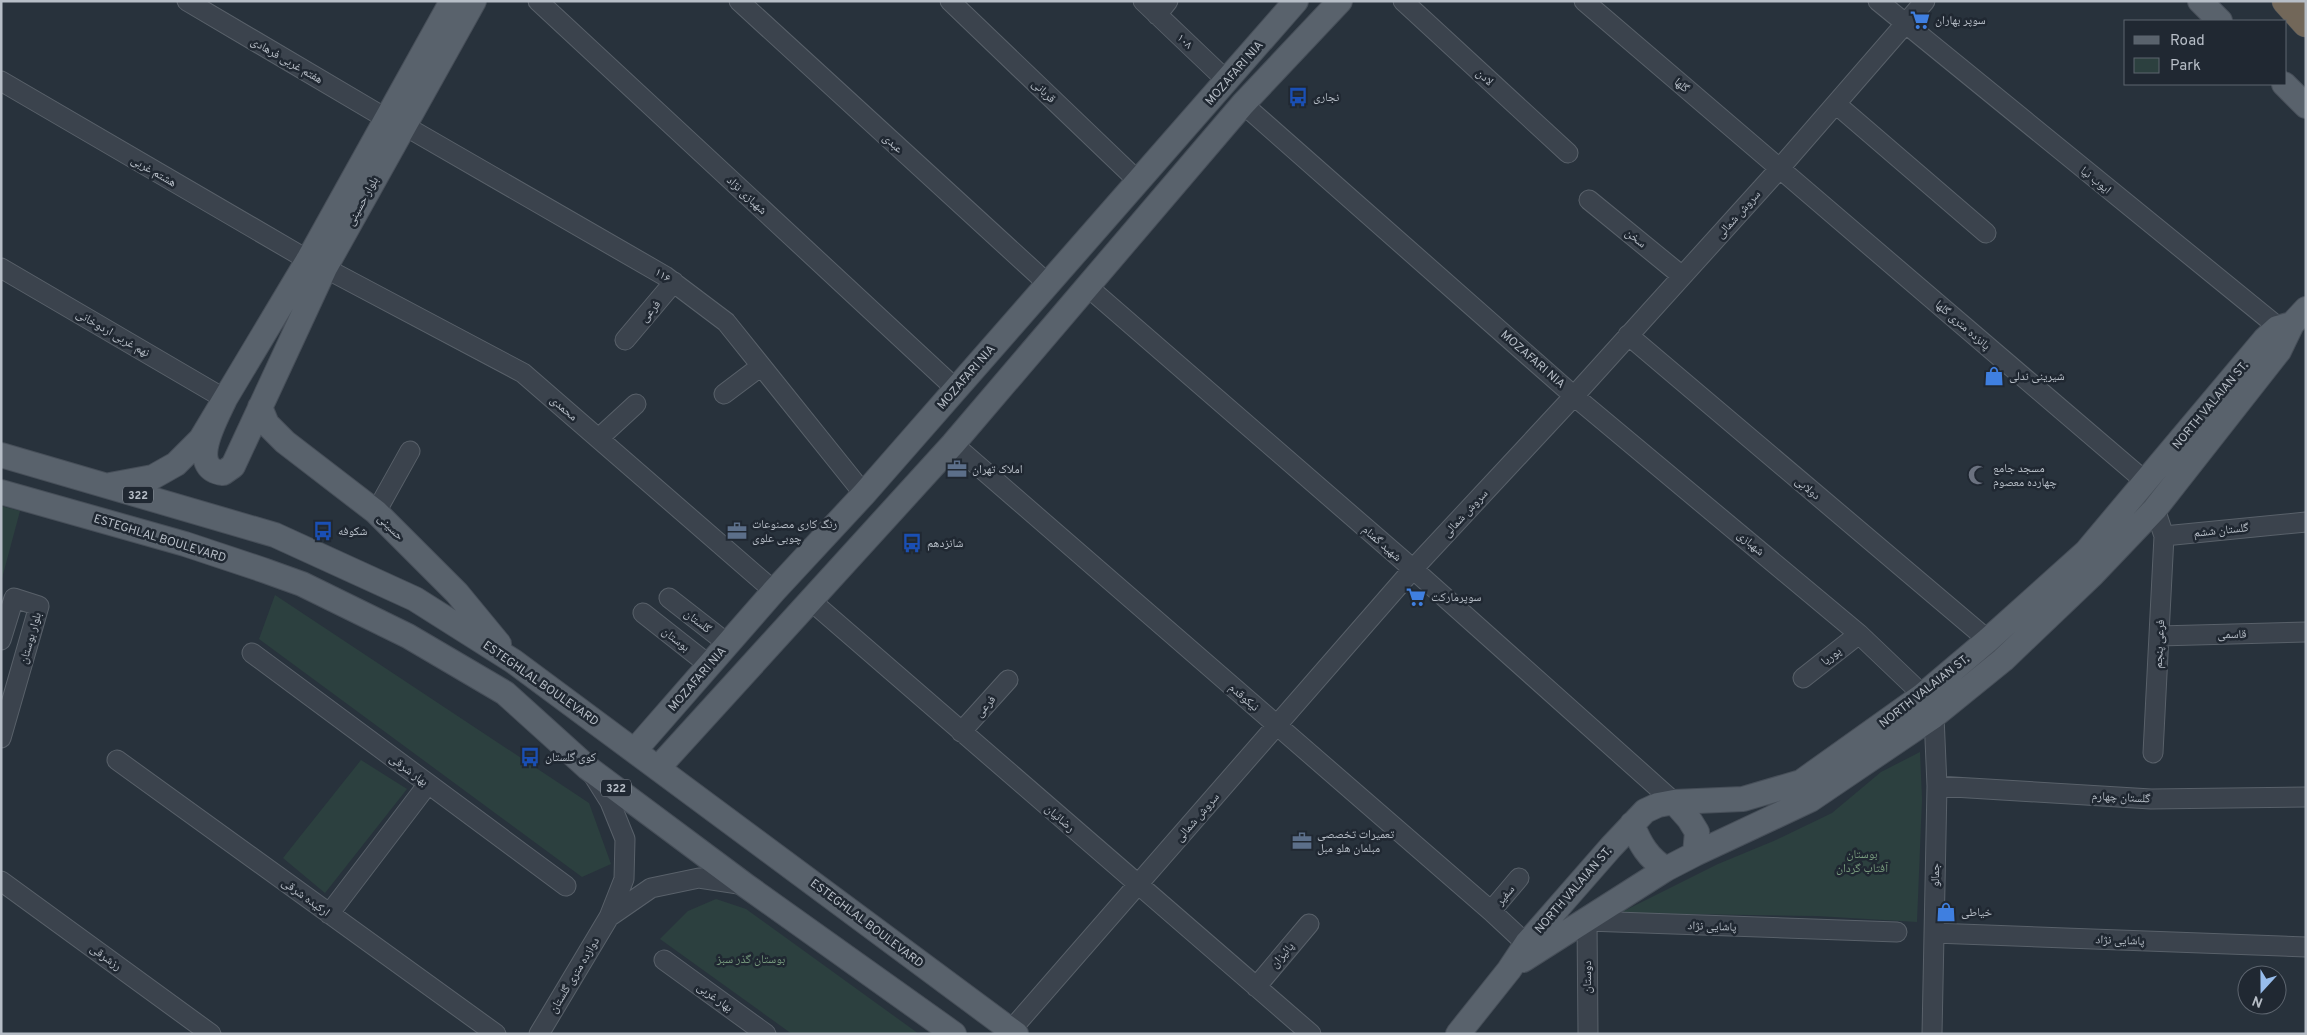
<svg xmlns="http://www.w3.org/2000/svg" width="2307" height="1035" viewBox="0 0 2307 1035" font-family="Overpass,'Noto Naskh Arabic',sans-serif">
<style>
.green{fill:#2c403f}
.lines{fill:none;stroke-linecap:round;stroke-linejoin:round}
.minor-casing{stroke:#59616a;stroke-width:21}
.major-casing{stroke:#474f59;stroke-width:26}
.highway-casing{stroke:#464e57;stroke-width:29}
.minor{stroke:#3b434d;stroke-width:19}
.major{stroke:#59626c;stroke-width:24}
.highway{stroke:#726759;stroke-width:28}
.labels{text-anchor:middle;stroke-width:5;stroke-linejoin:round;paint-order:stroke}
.shield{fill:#202832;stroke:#8a919a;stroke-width:1}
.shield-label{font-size:11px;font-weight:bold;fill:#b7bec7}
.poi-label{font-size:12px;fill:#b7bec7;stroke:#202832;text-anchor:start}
.street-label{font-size:12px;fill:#b7bec7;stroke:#202832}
.park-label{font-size:12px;fill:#789b7e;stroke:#202832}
</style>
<rect width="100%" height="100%" fill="#28323c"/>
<path class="green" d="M1 506 20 511 1 582Z
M275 595 589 803 611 864 582 877 259 639Z
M1920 752 1922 799 1917 922 1817 916 1620 913 1718 864 1776 840 1832 813 1881 772Z
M361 760 407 789 325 893 283 858Z
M716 899 746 909 919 1034H792L660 939 688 911Z"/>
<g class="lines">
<defs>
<path id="minor" d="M187 1 387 119
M538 1 956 389
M739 1 1048 284
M950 1 1138 181
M1143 1 1227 81
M1403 1 1568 153
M1584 1 2146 482
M1878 1 2288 335
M1157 15 1168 1
M1 81 308 260
M1243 104 1574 396 1859 634 1923 695
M1836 104 1986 233
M405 126 665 276 726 322 864 494
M1589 200 1682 276
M1 268 225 399
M325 268 523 373 774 591
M1088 287 1413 569 1674 802
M1628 335 1988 640
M625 340 674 282
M724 394 761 366
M599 438 636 404
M953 444 1491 911 1534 951
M376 512 410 451
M2164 536 2306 522
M669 598 728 644
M810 600 1311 1034
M643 613 709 665
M2159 636 2306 632
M1 640 14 598 39 606 1 738
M252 653 566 886
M1803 678 1859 634
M961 732 1008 680
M2153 753 2164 536 2155 509
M117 760 496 1034
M1937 786 2151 799 2306 797
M1 881 211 1034
M1491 911 1519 878
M329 914 428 784
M609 917 651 888 699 878 745 885
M1934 933 2306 947
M664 960 766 1034
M1256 987 1309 924
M1011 1030 1413 569 1574 396 1780 168 1925 1
M539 1034 609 917 624 879 625 839 610 802 593 775
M1588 1034 1587 921 1897 932
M1932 1034 1937 786 1934 716"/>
<path id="major" d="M2200 1 2220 21
M2284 84 2306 106
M225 399C217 417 186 469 223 473L233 466 325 268 474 1
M260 407 267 424 285 442 376 512 457 593 499 644
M1 455 275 535 415 599 513 661 1016 1034
M110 485 153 477 176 464 201 439 308 260 452 1
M1 492 185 544 263 570 302 584 408 636 505 693 588 768 745 885 954 1034
M635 750 774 591 864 494 1296 1
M658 768 953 444 1243 104 1340 1
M1674 802 1689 819 1697 832 1695 854
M1632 824C1640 844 1648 858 1666 869
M1523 960 1666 869 1695 854 1810 800 1934 716 2003 660 2093 574 2155 509 2279 351 2292 324 2306 309
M1458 1034 1509 970 1527 943 1611 847 1645 811 1658 805 1674 802 1743 799 1801 782 1923 695 1988 640 2086 552 2265 339 2277 328 2292 324"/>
<path id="highway" d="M2286 1 2306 23"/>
</defs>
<use href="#minor" class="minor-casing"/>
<use href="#major" class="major-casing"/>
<use href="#highway" class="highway-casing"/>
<use href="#minor" class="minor"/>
<use href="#major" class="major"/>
<use href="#highway" class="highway"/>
</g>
<defs>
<symbol id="supermarket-bare" viewBox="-9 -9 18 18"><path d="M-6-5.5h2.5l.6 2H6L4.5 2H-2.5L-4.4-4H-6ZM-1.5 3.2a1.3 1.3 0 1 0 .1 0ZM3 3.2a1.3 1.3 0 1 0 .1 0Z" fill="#3f7fe0" stroke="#202832" stroke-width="2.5" paint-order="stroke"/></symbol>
<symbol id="bus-bare" viewBox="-9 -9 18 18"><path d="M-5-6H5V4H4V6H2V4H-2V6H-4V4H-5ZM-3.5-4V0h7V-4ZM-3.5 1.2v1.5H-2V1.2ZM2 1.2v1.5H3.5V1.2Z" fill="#1a4fb4" stroke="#202832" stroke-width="2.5" paint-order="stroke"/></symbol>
<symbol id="shop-bare" viewBox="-9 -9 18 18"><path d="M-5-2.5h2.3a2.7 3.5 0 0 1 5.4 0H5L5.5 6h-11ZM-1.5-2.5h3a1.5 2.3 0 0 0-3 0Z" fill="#3f7fe0" stroke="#202832" stroke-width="2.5" paint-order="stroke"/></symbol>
<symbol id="office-bare" viewBox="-9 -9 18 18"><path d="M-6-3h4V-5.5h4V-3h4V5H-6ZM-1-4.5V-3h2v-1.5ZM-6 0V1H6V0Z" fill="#5c6f8a" stroke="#202832" stroke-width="2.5" paint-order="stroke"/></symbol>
<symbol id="mosque-bare" viewBox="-9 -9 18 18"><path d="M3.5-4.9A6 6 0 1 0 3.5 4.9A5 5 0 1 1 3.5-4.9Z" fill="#6b7280" stroke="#202832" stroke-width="2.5" paint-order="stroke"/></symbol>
</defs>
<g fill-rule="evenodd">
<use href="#supermarket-bare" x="1906" y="6" width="28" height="28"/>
<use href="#bus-bare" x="1284" y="83" width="28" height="28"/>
<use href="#shop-bare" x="1980" y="362" width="28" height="28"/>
<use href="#office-bare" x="943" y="455" width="28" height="28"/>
<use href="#mosque-bare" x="1964" y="461" width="28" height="28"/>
<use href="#bus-bare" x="309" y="517" width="28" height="28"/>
<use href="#office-bare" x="723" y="517" width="28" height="28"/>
<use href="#bus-bare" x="898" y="529" width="28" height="28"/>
<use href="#supermarket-bare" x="1402" y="583" width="28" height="28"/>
<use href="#bus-bare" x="516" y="743" width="28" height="28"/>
<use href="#office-bare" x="1288" y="827" width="28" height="28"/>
<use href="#shop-bare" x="1932" y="898" width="28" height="28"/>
</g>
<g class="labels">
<g class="shield">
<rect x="123" y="486.5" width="30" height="17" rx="4"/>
<rect x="601" y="779.5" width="30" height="17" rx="4"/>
</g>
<g class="shield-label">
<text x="138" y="499">322</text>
<text x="616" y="792">322</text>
</g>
<g class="poi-label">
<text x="1935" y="24">سوپر بهاران</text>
<text x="1313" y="101">نجاری</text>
<text x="2009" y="380">شیرینی ندلی</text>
<text x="1993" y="472">مسجد جامع<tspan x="1993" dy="14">چهارده معصوم</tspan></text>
<text x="972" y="473">املاک تهران</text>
<text x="752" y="528">رنگ کاری مصنوعات<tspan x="752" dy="14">چوبی علوی</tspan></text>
<text x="338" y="535">شکوفه</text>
<text x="927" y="547">شانزدهم</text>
<text x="1431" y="601">سوپرمارکت</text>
<text x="545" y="761">کوی گلستان</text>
<text x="1317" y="838">تعمیرات تخصصی<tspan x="1317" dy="14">مبلمان هلو مبل</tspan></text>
<text x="1961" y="916">خیاطی</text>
</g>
<g class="street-label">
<text transform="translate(1185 41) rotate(43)" y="4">۱۰۸</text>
<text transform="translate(287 60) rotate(30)" y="4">هفتم غربی فرهادی</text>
<text transform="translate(1234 73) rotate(-49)" y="4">MOZAFARI NIA</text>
<text transform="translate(1485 77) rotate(43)" y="4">لادن</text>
<text transform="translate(1682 85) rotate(40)" y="4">گلها</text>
<text transform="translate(1044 91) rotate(44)" y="4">قربانی</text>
<text transform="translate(893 143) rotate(42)" y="4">عبدی</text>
<text transform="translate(154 171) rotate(30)" y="4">هشتم غربی</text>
<text transform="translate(2096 180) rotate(39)" y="4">ایوب نیا</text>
<text transform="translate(747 195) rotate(43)" y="4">شهبازی نژاد</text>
<text transform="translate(362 201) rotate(-61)" y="4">بلوار حسینی</text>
<text transform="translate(1738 214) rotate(-48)" y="4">سروش شمالی</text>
<text transform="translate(1636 238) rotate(39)" y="4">سخن</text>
<text transform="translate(663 275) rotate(34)" y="4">۱۱۶</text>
<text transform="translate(650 311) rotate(-49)" y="4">فرعی</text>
<text transform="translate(1963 325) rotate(41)" y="4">پانزده متری گلها</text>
<text transform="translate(113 333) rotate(30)" y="4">نهم غربی اردوخانی</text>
<text transform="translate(1533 359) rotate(41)" y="4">MOZAFARI NIA</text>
<text transform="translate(966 377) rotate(-49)" y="4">MOZAFARI NIA</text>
<text transform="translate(2210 405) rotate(-50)" y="4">NORTH VALAIAN ST.</text>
<text transform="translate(564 408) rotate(41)" y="4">محمدی</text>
<text transform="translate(1808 488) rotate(40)" y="4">دولابی</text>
<text transform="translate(1465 513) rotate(-47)" y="4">سروش شمالی</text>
<text transform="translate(391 527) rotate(45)" y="4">حسینی</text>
<text transform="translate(2221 530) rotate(-6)" y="4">گلستان ششم</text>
<text transform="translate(160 538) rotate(17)" y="4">ESTEGHLAL BOULEVARD</text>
<text transform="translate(1382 543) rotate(41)" y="4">شهید گمنام</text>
<text transform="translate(1751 543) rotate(40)" y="4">شهبازی</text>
<text transform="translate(698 621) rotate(38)" y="4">گلستان</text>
<text transform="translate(2232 634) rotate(-1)" y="4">قاسمی</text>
<text transform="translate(30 638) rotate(-74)" y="4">بلوار بوستان</text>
<text transform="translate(676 639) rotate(38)" y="4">بوستان</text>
<text transform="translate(2159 644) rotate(-87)" y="4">فرعی پنجم</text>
<text transform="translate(1831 656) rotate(-38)" y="4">پوریا</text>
<text transform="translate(697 679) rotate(-49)" y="4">MOZAFARI NIA</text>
<text transform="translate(541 683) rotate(35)" y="4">ESTEGHLAL BOULEVARD</text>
<text transform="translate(1924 691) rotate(-38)" y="4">NORTH VALAIAN ST.</text>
<text transform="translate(1244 697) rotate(41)" y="4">نیکوقدم</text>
<text transform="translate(985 706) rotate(-48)" y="4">فرعی</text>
<text transform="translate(409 770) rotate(37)" y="4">بهار شرقی</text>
<text transform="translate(2121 797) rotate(3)" y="4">گلستان چهارم</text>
<text transform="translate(1197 817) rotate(-49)" y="4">سروش شمالی</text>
<text transform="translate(1060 818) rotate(41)" y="4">رضائیان</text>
<text transform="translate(1935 875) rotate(-89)" y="4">جمالو</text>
<text transform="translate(1573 890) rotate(-49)" y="4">NORTH VALAIAN ST.</text>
<text transform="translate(1505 895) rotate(-50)" y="4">سفیر</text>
<text transform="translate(306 897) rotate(36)" y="4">ارکیده شرقی</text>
<text transform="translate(867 923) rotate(37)" y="4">ESTEGHLAL BOULEVARD</text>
<text transform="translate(1712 926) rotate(2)" y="4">پاشایی نژاد</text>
<text transform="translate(2120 940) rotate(2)" y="4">پاشایی نژاد</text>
<text transform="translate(1282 955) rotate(-50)" y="4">پائیزان</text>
<text transform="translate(106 957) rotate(36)" y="4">رزشرقی</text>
<text transform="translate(574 975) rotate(-59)" y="4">دوازده متری گلستان</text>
<text transform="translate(1587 977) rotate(-90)" y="4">دوستان</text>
<text transform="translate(715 997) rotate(36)" y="4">بهار غربی</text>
</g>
<g class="park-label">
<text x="1862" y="858">بوستان<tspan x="1862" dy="14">آفتاب گردان</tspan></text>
<text x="751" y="963">بوستان گذر سبز</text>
</g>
</g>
<rect width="2307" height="1035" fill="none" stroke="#b7bec7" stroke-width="5"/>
<rect x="2124" y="20" width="162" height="65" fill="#202832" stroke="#5c646e"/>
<rect x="2134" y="36" width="25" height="8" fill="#59626c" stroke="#5c646e"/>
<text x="2170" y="45" font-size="15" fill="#b7bec7">Road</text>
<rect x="2134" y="58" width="25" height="15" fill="#2c403f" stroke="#5c646e"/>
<text x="2170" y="70" font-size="15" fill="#b7bec7">Park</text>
<g transform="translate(2262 990) rotate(201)"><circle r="24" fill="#202832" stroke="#5c646e"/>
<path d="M0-4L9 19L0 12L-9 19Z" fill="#98bdec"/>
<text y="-8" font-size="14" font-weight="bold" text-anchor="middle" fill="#b7bec7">N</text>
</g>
</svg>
